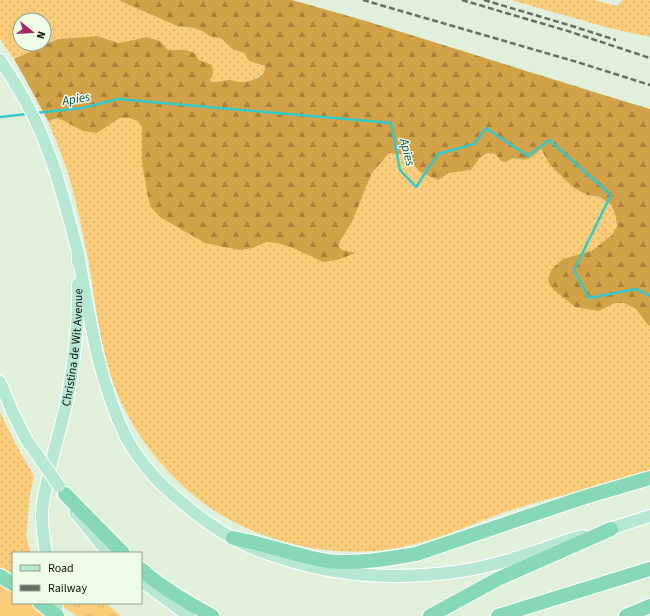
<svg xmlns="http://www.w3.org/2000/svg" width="650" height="616" viewBox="0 0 650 616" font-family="'Source Sans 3',sans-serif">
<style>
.grass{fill:url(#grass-dots);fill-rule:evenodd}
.forest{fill:url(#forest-firs)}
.park{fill:url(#park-tufts)}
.garden{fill:#fbcd7b}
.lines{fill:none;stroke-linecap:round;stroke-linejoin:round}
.stream{stroke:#34caca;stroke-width:2.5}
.major-casing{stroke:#fff;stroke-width:14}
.highway-casing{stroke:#fff;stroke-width:16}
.major{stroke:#b7e8d4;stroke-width:12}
.highway{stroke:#87d8b7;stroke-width:14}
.rail{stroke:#656f62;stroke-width:2.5;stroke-dasharray:6 3;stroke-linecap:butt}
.major-bridge-casing{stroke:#fff;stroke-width:14;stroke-linecap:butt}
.major-bridge{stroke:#b7e8d4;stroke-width:12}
.labels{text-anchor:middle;stroke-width:3;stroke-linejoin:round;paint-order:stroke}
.street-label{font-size:12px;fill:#0e130c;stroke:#eefde8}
.water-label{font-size:13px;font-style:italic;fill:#114f4f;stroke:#eefde8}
</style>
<defs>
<pattern id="grass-dots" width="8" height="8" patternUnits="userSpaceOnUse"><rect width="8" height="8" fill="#fbcd7b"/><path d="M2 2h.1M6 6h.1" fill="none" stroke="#d6af69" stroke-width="1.8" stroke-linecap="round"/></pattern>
<pattern id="forest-firs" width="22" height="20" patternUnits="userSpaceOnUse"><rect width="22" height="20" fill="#d2a249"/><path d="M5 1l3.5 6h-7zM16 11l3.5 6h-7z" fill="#a9833b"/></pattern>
<pattern id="park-tufts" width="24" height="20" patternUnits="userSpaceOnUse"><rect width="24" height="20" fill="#fbcd7b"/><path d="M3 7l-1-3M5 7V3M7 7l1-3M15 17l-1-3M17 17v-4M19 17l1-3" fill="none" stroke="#d6af69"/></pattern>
</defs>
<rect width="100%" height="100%" fill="#e0f0db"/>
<path class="grass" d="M0 0H118L177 26 194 28 202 31 209 36 222 39 232 49 244 53 249 61 265 66 266 70C261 77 250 82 241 82 237 82 233 80 229 80 222 80 217 84 210 81L213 73 199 60 195 53 186 50H168L160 41 147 37 119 43 97 36 58 39 14 59 0 39ZM20 20H44V44H20Z
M511 0H594L617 6 623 0H650V37L609 28Z
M58 118 83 131 97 133 120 118H129L138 121 142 128V164L253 248C258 246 264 243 269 242 288 242 307 254 323 262L355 253 342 250 339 246 340 241 352 222 372 173 389 153 404 155 420 172 438 180 449 173 471 170 479 159 487 153 495 154 501 161 513 158 522 160 541 149 550 165 574 188 587 195 600 197 611 205 615 213 617 227 612 235 593 250 563 259 599 311 615 303H624L636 309 647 324 650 326V471C621 478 592 486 564 495 545 500 526 505 508 511 477 522 447 536 415 544 343 563 262 546 202 502 161 470 128 427 111 377 99 340 95 301 89 263 83 235 78 207 70 180 64 160 56 141 48 121Z
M0 412 16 445 34 476 30 494 26 537 31 553H13V576L0 569Z"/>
<path class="forest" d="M118 0H292L366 21 594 92 650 109V326L647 324 636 309 624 303H615L599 311 575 307 554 290 549 283 548 278 552 269 563 259 593 250 612 235 617 226 615 213 611 205 600 197 587 195 574 188 550 165 541 149C529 159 529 162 513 158L506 162 501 161 495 154 487 153 479 159 471 170 449 173 438 180 420 172 404 155 389 153 372 173 352 222 340 241 339 246 342 250 356 253 337 260 323 262 291 247 277 243 267 242 253 248 239 250 205 243 160 217 151 207 148 197 142 164V128L138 121 129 118H120L97 133 83 131 58 118 48 121 26 80 14 59 58 39 97 36 119 43 147 37 160 41 168 50H186L195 53 199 60 212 65 213 73 210 81C217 84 222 80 229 80 233 80 237 82 242 82 251 82 267 76 265 66L249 61 244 53 232 49 222 39 209 36 202 31 194 28 177 26Z"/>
<path class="park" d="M60 603H106L121 616H77L61 605Z"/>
<path class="garden" d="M0 585 13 592V603H30L44 616H0Z"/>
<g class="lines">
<path class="stream" d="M36 113 82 108 118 99 391 123 400 170 416 187 438 154 474 144 486 128 528 156 549 140 611 195 574 270 589 298 636 289 650 296
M0 117 27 114"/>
<defs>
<g id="major">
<path d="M0 60C19 88 37 119 48 151 61 184 69 219 78 253V262"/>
<path d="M78 253C89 315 98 380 126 437 139 462 161 486 183 503 201 519 223 534 244 544 256 550 268 554 281 558 339 577 401 580 461 571 489 567 517 558 543 549 556 544 569 539 583 536"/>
<path d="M0 382 12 411 26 439"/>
<path d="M75 512 108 553"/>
<path d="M603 531 650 516"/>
<path id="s1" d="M46 553C44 541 42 529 42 517 42 505 44 494 47 483 52 455 61 428 67 400 74 362 79 323 78 284"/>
<path d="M141 581 189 616"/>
<path d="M56 616 57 603"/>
</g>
<path id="highway" d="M65 494 123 553
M233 538C243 540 253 542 263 545 284 550 306 558 328 561 358 564 387 559 416 554L585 497 650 478
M141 569C162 588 187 602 212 616
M0 576 13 584
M40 603 57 616
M430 616 498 579 611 529
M498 616 650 569
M626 616 650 606"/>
</defs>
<use href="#major" class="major-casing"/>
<use href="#highway" class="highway-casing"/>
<use href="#major" class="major"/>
<use href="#highway" class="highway"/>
<path class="rail" d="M363 0 577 62 650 85
M462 0 571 32 650 58
M484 0 572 26 616 40"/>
<defs>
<path id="major-bridge" d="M26 439 59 486"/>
</defs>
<use href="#major-bridge" class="major-bridge-casing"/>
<use href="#major-bridge" class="major-bridge"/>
</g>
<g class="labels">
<g class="street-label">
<text dy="4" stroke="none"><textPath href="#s1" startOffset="209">Christina de Wit Avenue</textPath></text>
</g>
<g class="water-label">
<text transform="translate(76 98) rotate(-10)" y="5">Apies</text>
<text transform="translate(408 152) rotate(75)" y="5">Apies</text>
</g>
</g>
<rect x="12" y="552" width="130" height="52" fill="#eefde8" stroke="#949f90"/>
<rect x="20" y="565" width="20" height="6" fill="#b7e8d4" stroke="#949f90"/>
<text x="48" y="572" font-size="12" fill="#0e130c">Road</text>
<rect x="20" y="585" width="20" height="6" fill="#656f62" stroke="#949f90"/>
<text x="48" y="592" font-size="12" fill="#0e130c">Railway</text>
<g transform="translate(32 32) rotate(108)"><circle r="19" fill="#eefde8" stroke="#949f90"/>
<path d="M0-3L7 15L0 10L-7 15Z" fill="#aa2268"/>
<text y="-6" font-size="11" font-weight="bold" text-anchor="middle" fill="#0e130c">N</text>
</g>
</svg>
